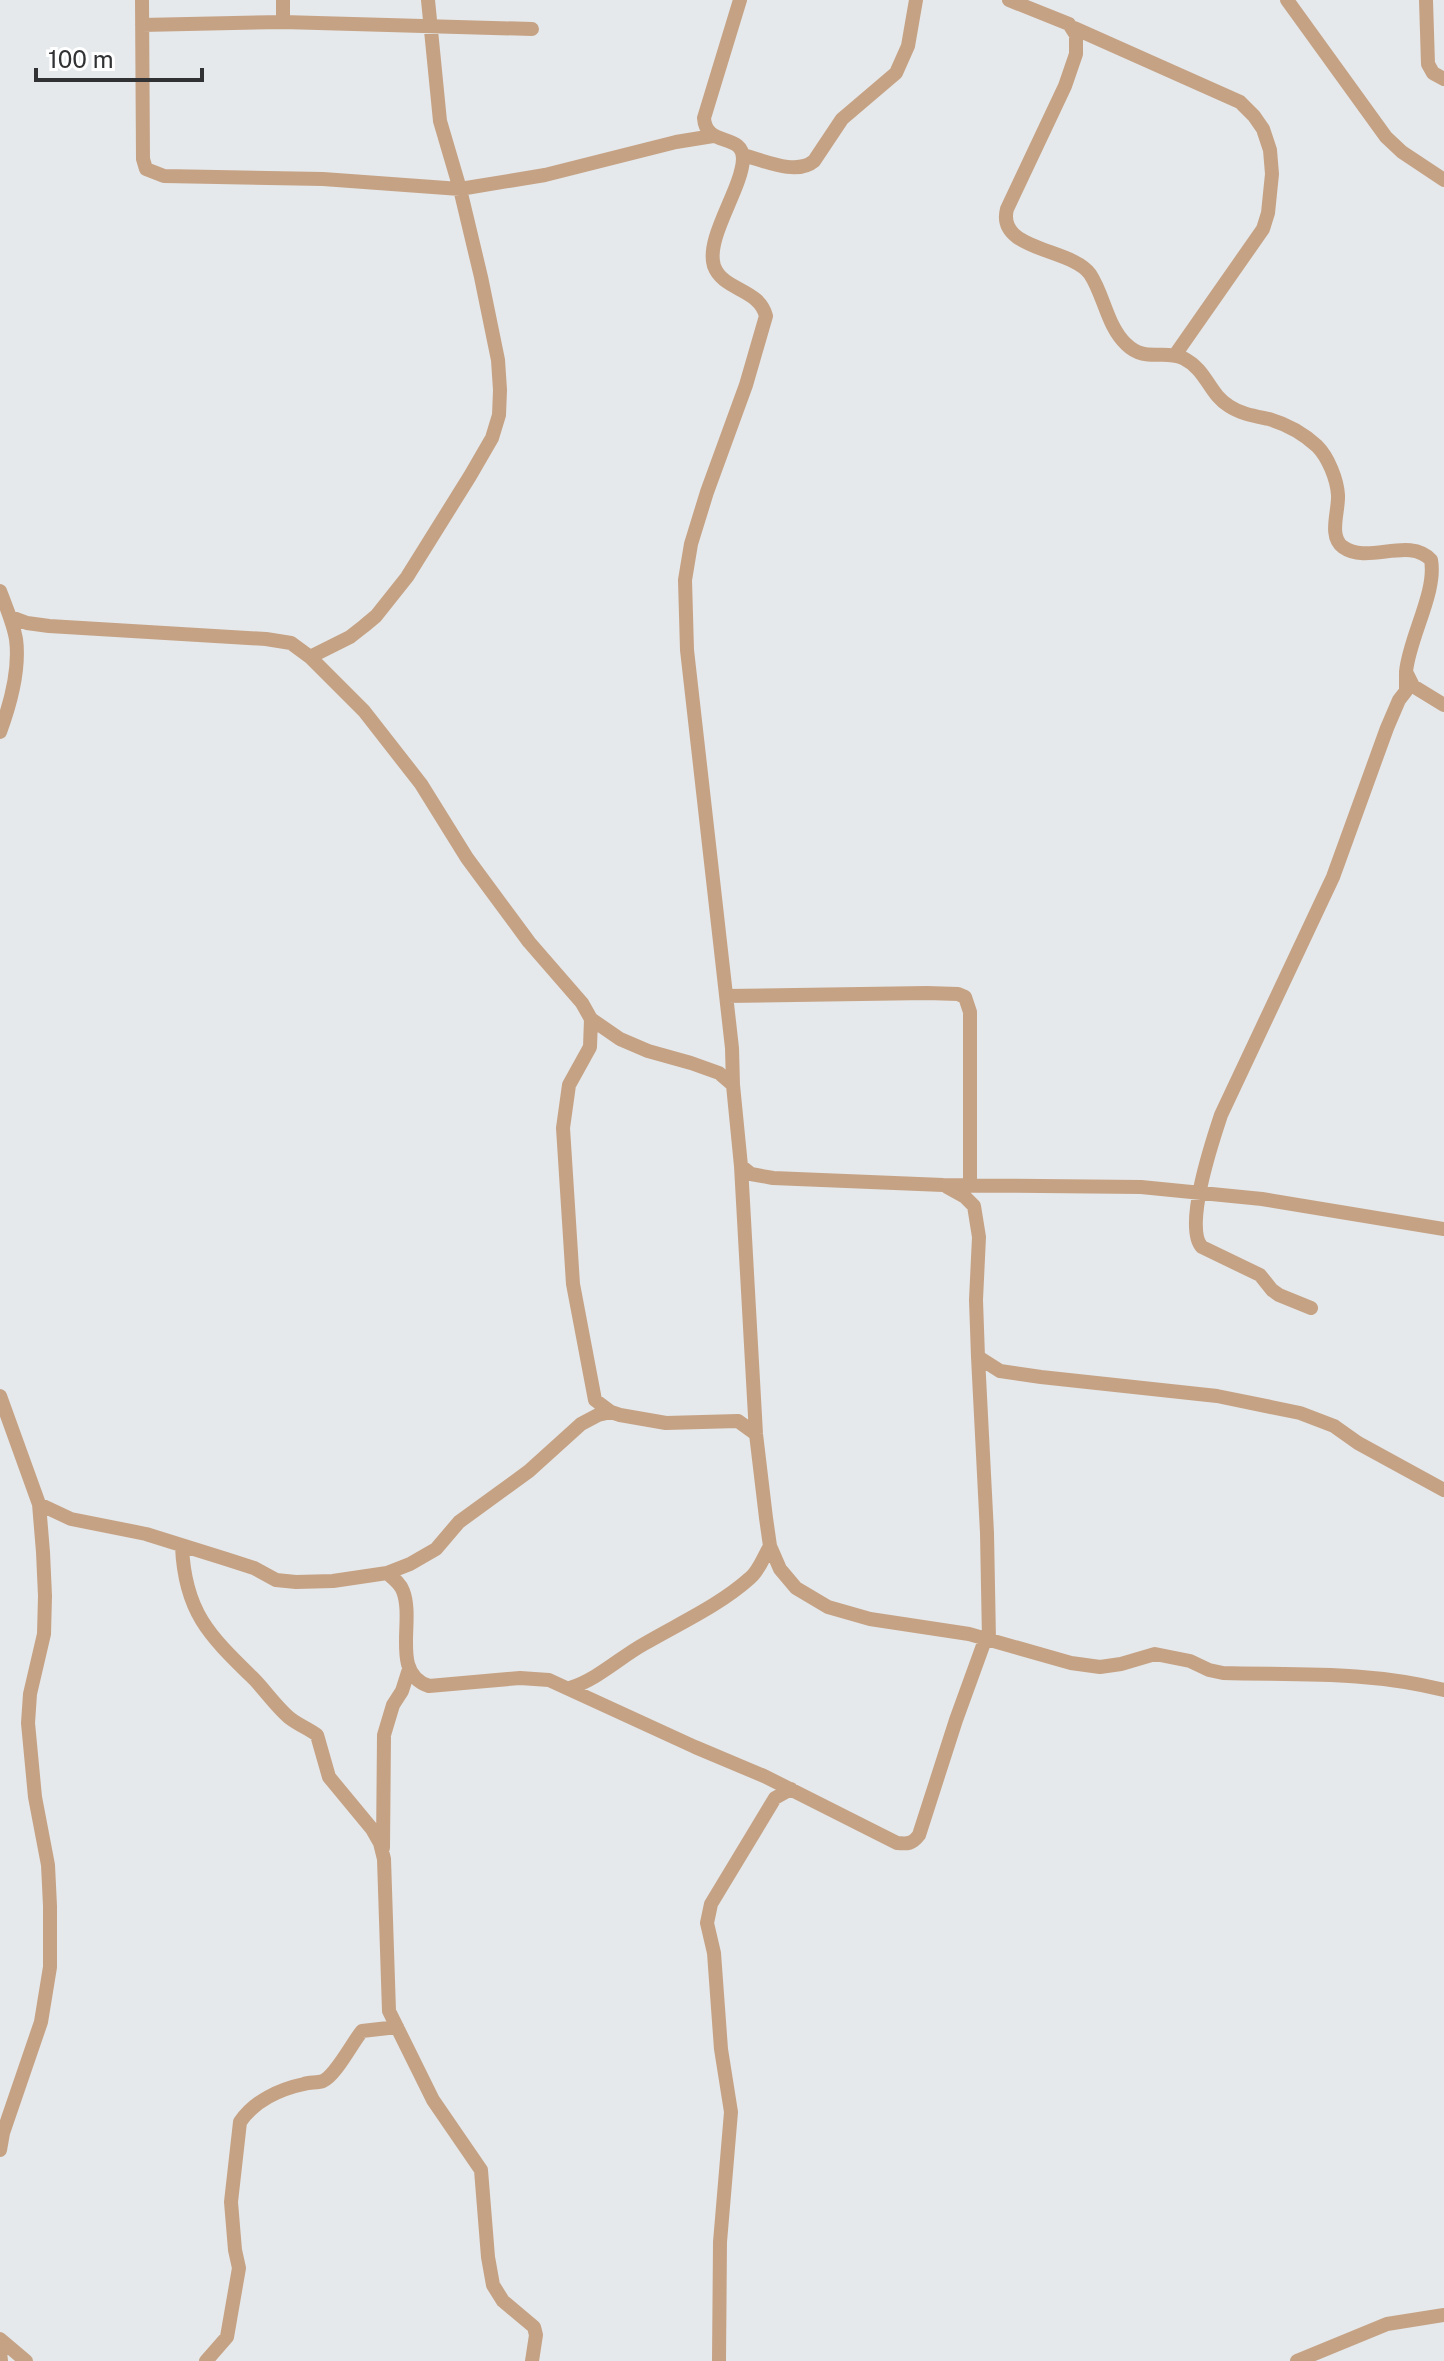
<svg xmlns="http://www.w3.org/2000/svg" width="1444" height="2361" viewBox="0 0 1444 2361" font-family="'Public Sans',sans-serif">
<style>
.lines{fill:none;stroke-linecap:round;stroke-linejoin:round}
.street{stroke:#c6a285;stroke-width:14}
</style>
<rect width="100%" height="100%" fill="#e5e9eb"/>
<g class="lines">
<path class="street" d="M142 0 143 159 146 169 164 176 323 179 460 189 545 175 676 142 713 136
M1009 0 1069 24 1076 35V54L1065 86 1007 209C996 251 1072 248 1090 274 1104 295 1107 326 1126 344 1145 363 1163 349 1183 358 1207 370 1209 394 1229 406 1241 414 1255 416 1269 419 1286 424 1304 434 1317 446 1328 457 1337 479 1338 495 1339 511 1328 536 1343 547 1368 565 1409 536 1431 560 1437 592 1409 638 1406 672L1413 686 1444 705
M1287 0 1386 137 1402 152 1444 180
M1426 0 1428 64 1433 73 1444 79
M283 22V0
M142 25 283 22 532 29
M1074 28 1240 102 1254 116 1263 129 1270 150 1272 174 1268 213 1263 229 1175 355
M743 155C763 160 796 176 814 161L842 119 896 73 908 46 916 0
M0 591C6 607 13 622 16 639 20 669 10 705 0 732
M11 617 27 623 49 626 266 639 291 643 310 657 364 711 421 784 467 858 529 942 582 1003 591 1019 620 1039 648 1051 691 1063 719 1073 733 1085 741 1166 751 1174 773 1178 943 1185 1141 1187 1262 1199 1444 1229
M310 657 350 637 364 626 376 616 407 577 470 476 492 438 499 415 500 390 498 360 481 277 460 189 440 121 428 0
M726 996 927 993 958 994 965 997 970 1012V1185
M591 1019 590 1047 569 1085 563 1128 573 1284 595 1400 611 1412 620 1415 666 1423 738 1421 756 1434
M733 1085 732 1048 687 650 685 580 691 544 707 492 746 385 766 316C759 288 723 291 714 266 705 238 742 189 743 159 743 132 706 148 704 118L740 0
M741 1166 756 1434 766 1518 770 1546 780 1569 796 1588 828 1607 870 1619 969 1634 1071 1663 1100 1667 1121 1664 1155 1654 1190 1661 1209 1670 1223 1673C1299 1675 1369 1671 1444 1690
M947 1187 965 1197 974 1206 979 1237 976 1300 978 1357 987 1533 989 1640
M1311 1308 1279 1295 1272 1290 1260 1275 1202 1247C1183 1228 1213 1139 1221 1115L1333 877 1387 728 1399 700 1406 691V673
M978 1357 1000 1371 1041 1377 1217 1396 1300 1413 1334 1426 1358 1443 1444 1490
M0 1396 39 1504 43 1552 45 1596 44 1634 30 1694 28 1723 35 1797 48 1865 50 1906V1967L41 2022 3 2133 0 2150
M39 1504 71 1519 146 1534 226 1559 254 1568 276 1580 296 1582 333 1581 387 1573 410 1564 436 1549 459 1522 529 1471 581 1424 598 1415 611 1412
M182 1547C185 1612 209 1635 253 1678 265 1690 278 1709 291 1719 299 1725 309 1729 317 1735L329 1777 372 1829 380 1843 384 1859 389 2011 433 2100 481 2170 488 2257 493 2285 503 2301 534 2327 536 2335 532 2361
M387 1573C393 1578 400 1583 403 1591 415 1622 390 1673 429 1686L520 1678 549 1680 695 1747 764 1776 897 1843C908 1844 912 1844 919 1835L956 1720 985 1640
M570 1688C598 1679 619 1658 644 1644 680 1623 720 1605 750 1578 759 1571 764 1556 770 1546
M383 1848 384 1735 393 1705 402 1691 409 1669
M0 2339 26 2361
M0 2352 1 2361
M206 2361 227 2337 239 2268 235 2250 231 2202 240 2122C254 2101 280 2089 304 2084 309 2082 318 2083 323 2081 336 2075 352 2043 362 2031L397 2027
M719 2361 720 2242 731 2112 721 2049 714 1953 707 1923 711 1904 775 1798 791 1789
M1297 2361 1387 2324 1444 2315"/>
</g>
<path d="M36 68v12h166v-12" fill="none" stroke="#303233" stroke-width="4"/>
<text x="48" y="68" font-size="24" fill="#303233" stroke="#ffffff" stroke-width="6" paint-order="stroke">100 m</text>
</svg>
